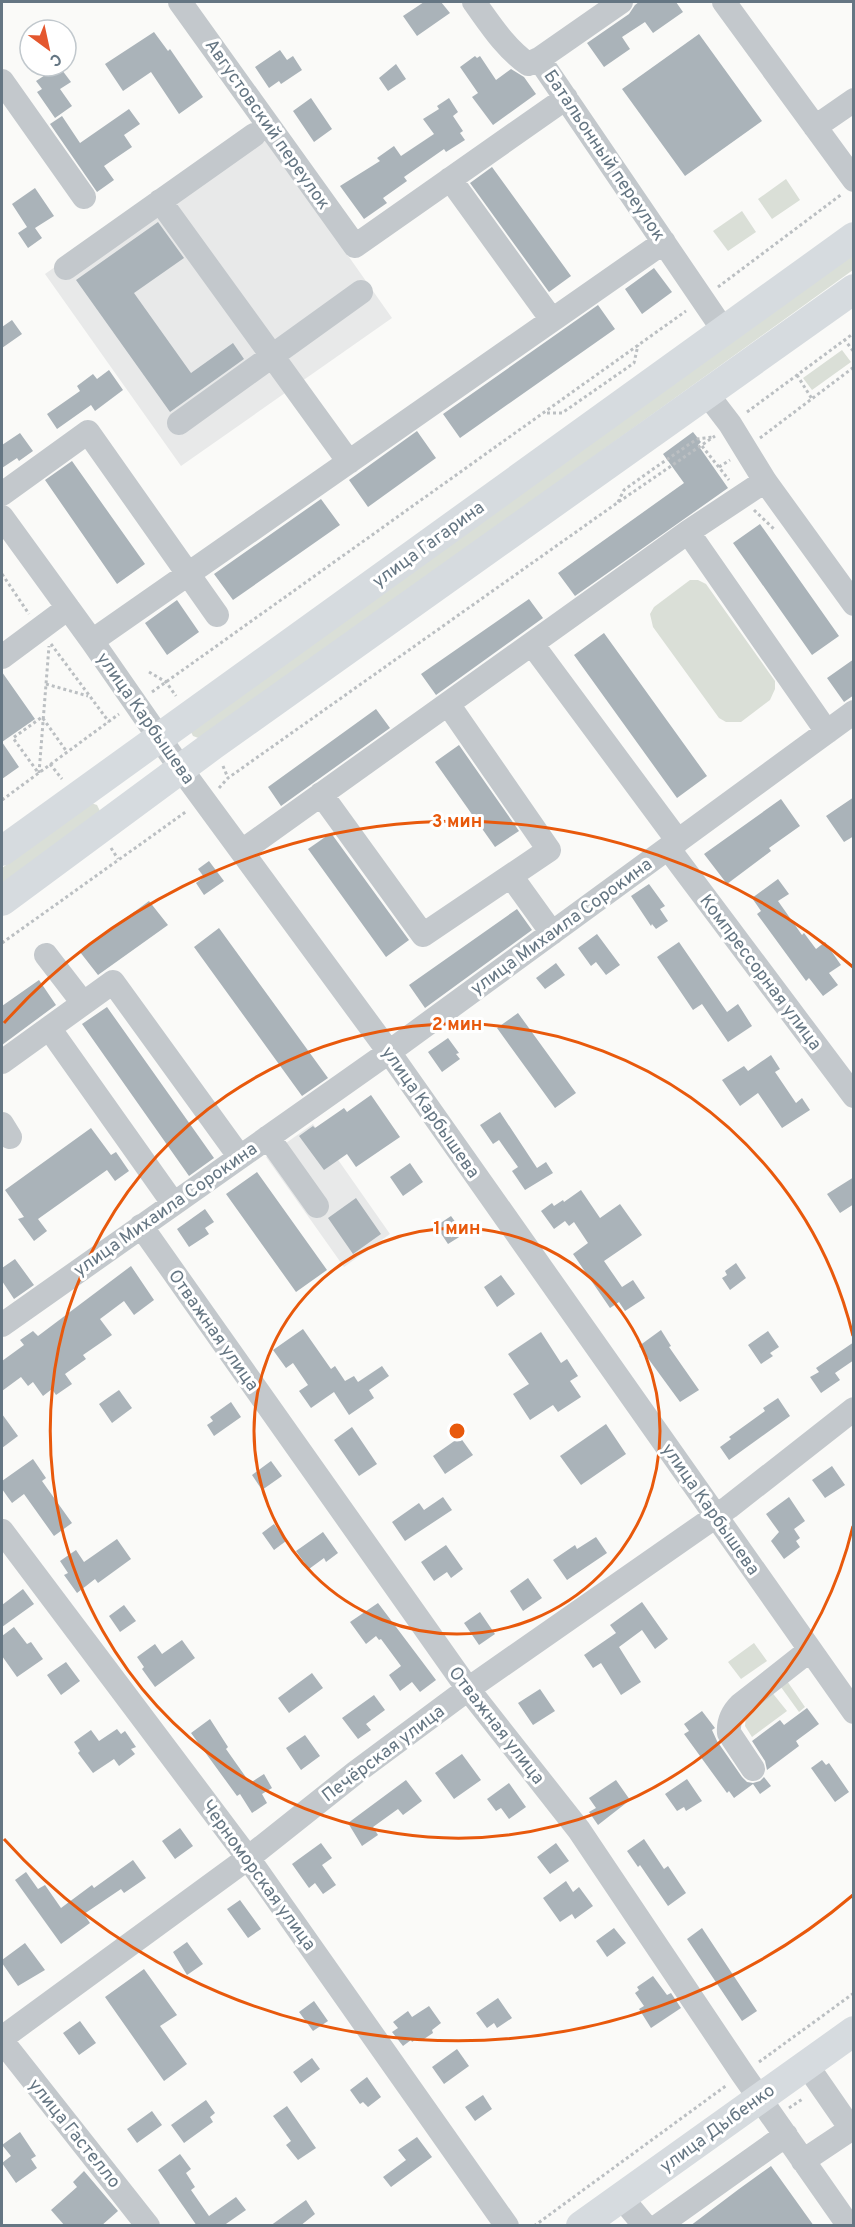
<svg xmlns="http://www.w3.org/2000/svg" width="855" height="2227" viewBox="0 0 855 2227" font-family="Overpass,sans-serif">
<style>
.built{fill:#e8e9e9}
.green{fill:#dadfd7}
.building{fill:#aab3b9}
.lines{fill:none;stroke-linecap:round;stroke-linejoin:round}
.path{stroke:#bbbfc2;stroke-width:3;stroke-dasharray:3 3;stroke-linecap:butt}
.minor{stroke:#c3c8cc;stroke-width:24}
.major{stroke:#d6dbdf;stroke-width:30}
.ring{fill:none;stroke:#e8590c;stroke-width:3}
.labels{text-anchor:middle;stroke-width:6;stroke-linejoin:round;paint-order:stroke}
.street-label{font-size:18px;fill:#657683;stroke:#fff}
.centre{fill:#e8590c;stroke:#fff;stroke-width:3}
.ring-label{font-size:18px;text-anchor:middle;font-weight:bold;fill:#e8590c;stroke:#fff;stroke-width:6;stroke-linejoin:round;paint-order:stroke}
</style>
<rect width="100%" height="100%" fill="#fafaf8"/>
<path class="built" d="M256 125 392 318 181 466 45 274Z
M313 1124 390 1234 344 1267 266 1157Z"/>
<path class="green" d="M786 179 800 200 772 219 758 199Z
M742 211 756 232 728 251 713 231Z
M853 255V270L201 739 193 736 191 732Z
M842 350 851 362 812 390 803 378Z
M690 580H698L706 584 775 681V689L770 700 741 722H726L719 718 653 627 650 614 654 607Z
M91 803 97 805 100 811 2 885V868Z
M754 1643 767 1661 741 1679 728 1662Z
M785 1678 805 1707 799 1712 778 1683Z
M770 1690 787 1711 752 1737 745 1726 746 1715Z"/>
<path class="building" d="M424 2H441L450 13 417 36 403 16Z
M639 2H676L683 12 653 33 645 22 622 37 630 49 604 67 587 43 629 14 635 5Z
M154 32 168 51 170 49 203 97 179 114 151 72 123 91 105 64Z
M699 34 762 121 685 176 622 89Z
M280 50 287 60 293 56 302 70 281 84 279 81 269 88 255 67Z
M475 56 477 58 480 56 496 80 511 69 524 77 536 94 493 125 472 97 478 93 460 67Z
M396 64 406 79 388 91 379 78Z
M59 66 71 82 60 89 72 106 55 118 37 92 42 89 36 81Z
M311 98 332 129 314 142 293 111Z
M449 98 458 112 453 116 463 131 460 133 465 140 446 152 444 149 404 177 407 181 383 198 387 203 364 219 340 186 380 161 377 158 394 146 401 156 434 134 423 119 439 109 437 106Z
M129 109 140 124 124 135 132 147 104 166 114 180 97 192 50 124 62 116 80 143Z
M492 167 571 276 549 292 470 183Z
M35 188 54 216 35 228 42 238 28 248 18 233 27 227 12 204Z
M158 222 184 258 134 293 191 373 233 343 244 359 170 412 76 280Z
M654 268 672 292 642 314 625 289Z
M598 305 615 329 460 438 443 414Z
M12 320 22 334 2 348V327Z
M109 370 123 390 95 411 91 405 57 429 47 414 80 391 77 386 93 374 97 379Z
M417 431 436 458 368 507 349 480Z
M693 432 701 442 698 445 728 488 575 596 558 573 684 483 663 454Z
M20 433 33 451 19 461 17 458 2 468V445Z
M72 461 145 564 117 584 45 480Z
M321 499 340 525 233 600 214 574Z
M760 524 839 636 812 655 733 543Z
M529 599 543 618 436 695 421 674Z
M177 600 199 632 167 655 145 623Z
M604 633 707 776 677 798 574 655Z
M854 659V695L844 702 827 678Z
M2 672 35 719 2 742 19 767 2 779Z
M376 709 390 728 281 806 268 787Z
M459 745 519 831 495 847 435 762Z
M854 797V836L844 842 826 816Z
M781 799 800 826 769 848 771 851 727 884 704 854Z
M331 833 409 940 386 957 308 849Z
M209 861 224 881 204 895 196 883 204 877 198 869Z
M778 879 789 894 778 901 802 935 804 933 816 949 825 942 841 965 829 973 838 985 823 996 809 978 806 981 757 914 761 911 752 898Z
M649 884 665 906 660 909 668 921 656 929 652 924 651 926 631 896Z
M149 901 168 925 98 975 80 952Z
M517 909 532 930 425 1008 409 985Z
M219 928 328 1078 302 1096 194 947Z
M597 934 620 965 606 975 596 962 591 966 578 948Z
M679 942 727 1012 738 1004 752 1026 728 1042 702 1004 693 1010 657 957Z
M556 963 565 975 545 989 536 978Z
M39 980 56 1005 2 1045V1006Z
M107 1007 214 1158 189 1176 82 1024Z
M518 1013 576 1093 555 1108 497 1028Z
M448 1038 459 1053 456 1054 460 1059 442 1072 428 1052Z
M771 1055 780 1069 775 1072 796 1103 802 1098 810 1110 782 1128 758 1093 740 1106 722 1080 744 1066 748 1071Z
M371 1095 400 1137 356 1167 347 1154 324 1170 299 1136 313 1126 315 1128 344 1108 347 1112Z
M500 1112 537 1168 546 1162 553 1173 525 1190 512 1171 518 1167 499 1140 493 1144 480 1125Z
M91 1128 111 1155 116 1152 129 1171 115 1181 107 1170 38 1219 47 1231 34 1241 18 1219 24 1217 5 1190Z
M410 1163 423 1182 403 1196 390 1177Z
M257 1172 327 1270 296 1292 226 1194Z
M854 1177V1204L840 1213 827 1194Z
M581 1190 600 1218 620 1204 642 1235 604 1261 622 1287 633 1280 645 1298 625 1311 619 1302 610 1308 573 1254 588 1243 574 1222 569 1226 565 1221 554 1229 541 1211 552 1203 554 1206 563 1200 564 1202Z
M356 1198 381 1234 353 1254 328 1218Z
M205 1209 214 1222 205 1228 209 1234 189 1247 177 1229Z
M451 1216 464 1234 448 1244 436 1226Z
M15 1259 34 1285 14 1299 2 1281V1268Z
M736 1263 746 1278 730 1290 722 1278 727 1275 725 1271Z
M131 1266 154 1300 134 1315 124 1301 100 1319 112 1335 83 1355 86 1359 65 1374 72 1384 56 1395 52 1389 43 1396 33 1382 28 1386 21 1377 2 1391V1361L24 1345 20 1340 33 1331 38 1336Z
M501 1275 515 1294 497 1307 484 1287Z
M303 1329 331 1369 335 1366 345 1381 354 1376 358 1382 382 1366 389 1376 369 1390 374 1398 349 1415 334 1392 311 1408 299 1391 308 1385 293 1363 286 1368 273 1350Z
M661 1330 671 1346 669 1347 699 1390 680 1402 639 1346Z
M768 1331 779 1347 770 1353 773 1356 761 1364 748 1345Z
M541 1332 561 1363 567 1359 578 1376 570 1381 581 1397 558 1412 553 1405 530 1420 513 1394 529 1384 508 1354Z
M854 1342V1360L835 1373 840 1380 821 1393 810 1377 819 1372 816 1368Z
M119 1390 132 1408 112 1423 99 1404Z
M778 1398 790 1416 729 1460 720 1447 731 1439 729 1437 765 1411 763 1408Z
M231 1402 241 1417 214 1436 207 1425 213 1421 210 1417Z
M2 1414 18 1436 2 1448Z
M606 1424 626 1454 581 1485 560 1456Z
M352 1427 377 1464 359 1476 334 1440Z
M460 1437 473 1455 445 1474 433 1456Z
M33 1459 46 1478 42 1481 72 1523 54 1536 24 1494 12 1503 2 1489V1481Z
M271 1461 282 1476 262 1490 252 1475Z
M832 1466 845 1485 825 1498 812 1480Z
M443 1497 452 1510 405 1541 392 1522 419 1503 424 1510Z
M789 1497 805 1521 794 1529 800 1538 796 1541 800 1547 784 1559 771 1541 779 1532 766 1514Z
M274 1524 286 1541 274 1550 262 1533Z
M323 1532 338 1553 326 1562 324 1558 309 1569 296 1551Z
M596 1537 607 1553 567 1580 553 1560 575 1545 577 1549Z
M117 1539 131 1559 98 1583 95 1579 77 1593 64 1575 68 1573 60 1561 76 1550 84 1562Z
M446 1545 463 1569 451 1578 447 1572 434 1581 421 1562Z
M528 1578 542 1598 523 1611 510 1591Z
M23 1589 34 1604 2 1627V1605Z
M642 1602 668 1639 655 1649 642 1630 619 1647 641 1682 621 1695 601 1663 593 1668 584 1655 616 1633 610 1625Z
M378 1603 436 1680 420 1692 412 1682 400 1691 389 1675 401 1666 381 1639 379 1640 376 1636 366 1644 350 1622Z
M124 1605 136 1621 120 1632 109 1616Z
M480 1612 495 1634 479 1645 464 1623Z
M14 1627 27 1644 31 1642 43 1659 17 1677 2 1656V1636Z
M182 1640 195 1658 155 1687 142 1669 144 1667 137 1657 155 1644 162 1654Z
M66 1662 80 1681 61 1695 47 1675Z
M312 1673 323 1688 289 1713 278 1698Z
M540 1689 555 1711 533 1725 518 1703Z
M374 1695 385 1710 366 1724 371 1730 358 1739 342 1718Z
M807 1708 819 1724 796 1741 799 1746 767 1770 765 1761 752 1741 780 1720 784 1725Z
M702 1711 715 1728 712 1730 717 1741 742 1777 747 1782 753 1783 760 1781 764 1777 771 1786 760 1794 753 1784 734 1798 729 1791 727 1793 684 1734 689 1731 684 1724Z
M210 1719 228 1747 226 1749 250 1783 264 1774 272 1788 262 1794 267 1803 252 1813 240 1794 237 1796 191 1733Z
M117 1729 121 1734 125 1731 136 1747 131 1749 135 1754 119 1766 114 1759 93 1773 78 1753 80 1751 74 1742 91 1730 99 1741Z
M305 1735 320 1756 301 1770 286 1748Z
M462 1754 481 1780 454 1799 435 1773Z
M822 1760 826 1765 829 1763 849 1792 835 1802 811 1768Z
M687 1779 702 1801 686 1811 684 1807 677 1811 665 1794Z
M406 1780 422 1801 403 1815 398 1809 373 1827 378 1835 362 1846 348 1823Z
M616 1780 630 1800 598 1825 589 1812 596 1808 589 1798Z
M509 1783 526 1807 509 1819 501 1808 496 1811 487 1799Z
M180 1828 193 1846 175 1859 162 1841Z
M644 1839 664 1869 668 1866 686 1893 668 1906 640 1865 638 1867 627 1851Z
M321 1843 332 1858 322 1865 336 1885 323 1894 315 1883 309 1888 292 1864Z
M556 1843 569 1861 550 1874 537 1857Z
M133 1860 146 1878 124 1893 121 1889 84 1914 90 1923 61 1944 15 1880 26 1872 38 1889 45 1885 61 1908 92 1885 94 1888Z
M566 1881 573 1892 579 1887 593 1906 575 1919 572 1914 560 1922 543 1898Z
M240 1900 261 1929 248 1938 227 1909Z
M614 1928 626 1943 607 1957 596 1941Z
M702 1928 757 2011 742 2021 687 1939Z
M187 1942 203 1964 187 1975 173 1952Z
M25 1943 45 1970 18 1986 2 1963V1960Z
M144 1969 177 2015 160 2026 187 2064 164 2081 105 1997Z
M653 1976 667 1995 671 1993 681 2008 651 2028 639 2009 644 2006 635 1993 639 1990 637 1987Z
M498 1998 512 2018 497 2028 494 2023 487 2028 476 2013Z
M314 2001 328 2021 313 2031 299 2012Z
M429 2006 441 2023 432 2030 433 2033 421 2041 418 2038 412 2042 411 2040 403 2046 392 2032 398 2028 393 2022 408 2011 412 2017Z
M80 2021 96 2043 79 2055 63 2033Z
M457 2049 469 2066 444 2084 432 2067Z
M312 2058 320 2069 301 2083 293 2072Z
M367 2077 381 2097 368 2107 363 2102 360 2104 350 2090Z
M483 2095 492 2109 475 2121 465 2107Z
M206 2100 215 2113 210 2117 213 2122 184 2143 171 2125Z
M287 2106 316 2148 298 2160 286 2145 291 2141 273 2116Z
M152 2111 162 2125 137 2143 127 2129Z
M20 2132 36 2156 31 2159 37 2168 16 2183 2 2163 11 2156 2 2145Z
M417 2137 432 2157 391 2187 383 2177 406 2160 398 2150Z
M180 2154 191 2169 186 2173 195 2187 191 2190 209 2216 236 2197 246 2210 223 2226H197L158 2170Z
M771 2166 814 2226H690L739 2189Z
M84 2171 118 2211 101 2226H65L51 2210 77 2187 73 2182Z
M306 2200 315 2214 300 2226H270Z"/>
<g class="lines">
<path class="path" d="M718 287 842 194
M844 339 854 352
M797 375 812 399
M747 412 854 333
M547 413H562L634 363 638 345
M760 438 854 367
M702 446 729 480
M719 467 730 460
M618 502 624 490 656 467 697 439 713 437
M754 510 775 530
M2 574 29 614
M51 644 109 722
M149 672 166 682 176 696
M46 684 88 696
M152 692 686 311
M50 764 62 779
M223 766 228 778
M37 771 13 738 42 717 67 752
M39 773 49 646
M219 788 228 778 617 503 715 436
M2 800 119 714
M111 848 118 859
M2 943 187 811
M759 2062 854 1993
M789 2108 804 2098
M534 2226 727 2085"/>
<path class="minor" d="M180 2 355 246 566 98
M474 2C490 24 505 48 528 64L539 59 724 331
M724 2 854 180
M539 59 621 2
M2 81 84 197
M815 127 854 100
M450 179 552 320
M160 201 349 462
M66 268 254 135
M707 394 730 424 765 481 854 604
M179 423 361 292
M2 494 88 432 217 615
M2 517 92 641 181 769 389 1052 854 1712
M688 532 827 732
M92 641 664 242
M532 644 678 841
M2 657 68 608
M321 794 423 935 549 850 448 704
M668 848 854 1096
M242 851 688 532 765 481
M511 876 552 933
M46 955 83 1003
M49 1028 173 1203
M2 1062 113 982 239 1156
M2 1124 10 1137
M268 1137 317 1206
M141 1226 468 1689 579 1830 742 2073 849 2226
M2 1325 389 1052 854 712
M2 1531 248 1858 507 2226
M753 1769 729 1733C728 1721 732 1713 740 1705L810 1650
M2 2038 248 1858 355 1773 468 1689 729 1507 854 1409
M2 2041 148 2226
M803 2161 851 2129 806 2064
M621 2197 645 2226
M658 2226 786 2135"/>
<path class="major" d="M2 851 854 237
M2 901 213 745 854 289
M581 2226 854 2031"/>
</g>
<g class="ring">
<circle cx="457" cy="1431" r="203"/>
<path d="M853 1526A407 407 0 1 1 853 1336"/>
<path d="M853 1895A610 610 0 0 1 4 1839M4 1023A610 610 0 0 1 853 967"/>
</g>
<g class="labels">
<g class="street-label">
<text transform="translate(268 124) rotate(55)" y="6">Августовский переулок</text>
<text transform="translate(605 155) rotate(56)" y="6">Батальонный переулок</text>
<text transform="translate(428 544) rotate(-36)" y="6">улица Гагарина</text>
<text transform="translate(146 718) rotate(55)" y="6">улица Карбышева</text>
<text transform="translate(561 926) rotate(-36)" y="6">улица Михаила Сорокина</text>
<text transform="translate(761 972) rotate(53)" y="6">Компрессорная улица</text>
<text transform="translate(431 1112) rotate(55)" y="6">улица Карбышева</text>
<text transform="translate(165 1209) rotate(-35)" y="6">улица Михаила Сорокина</text>
<text transform="translate(214 1330) rotate(55)" y="6">Отважная улица</text>
<text transform="translate(711 1509) rotate(55)" y="6">улица Карбышева</text>
<text transform="translate(497 1725) rotate(52)" y="6">Отважная улица</text>
<text transform="translate(383 1753) rotate(-37)" y="6">Печёрская улица</text>
<text transform="translate(259 1875) rotate(54)" y="6">Черноморская улица</text>
<text transform="translate(717 2128) rotate(-36)" y="6">улица Дыбенко</text>
<text transform="translate(75 2133) rotate(51)" y="6">улица Гастелло</text>
</g>
</g>
<circle cx="457" cy="1431" r="9" class="centre"/>
<g class="ring-label">
<text x="457" y="827">3 мин</text>
<text x="457" y="1030">2 мин</text>
<text x="457" y="1234">1 мин</text>
</g>
<rect width="855" height="2227" fill="none" stroke="#657683" stroke-width="6"/>
<g transform="translate(48 48) rotate(147)"><circle r="28" fill="#ffffff" stroke="#c1c8cd" stroke-width="1.5"/>
<path d="M0-4.5L10 22L0 15L-10 22Z" fill="#e4572e"/>
<text y="-9" font-size="16" font-weight="bold" text-anchor="middle" fill="#657683">С</text>
</g>
</svg>
